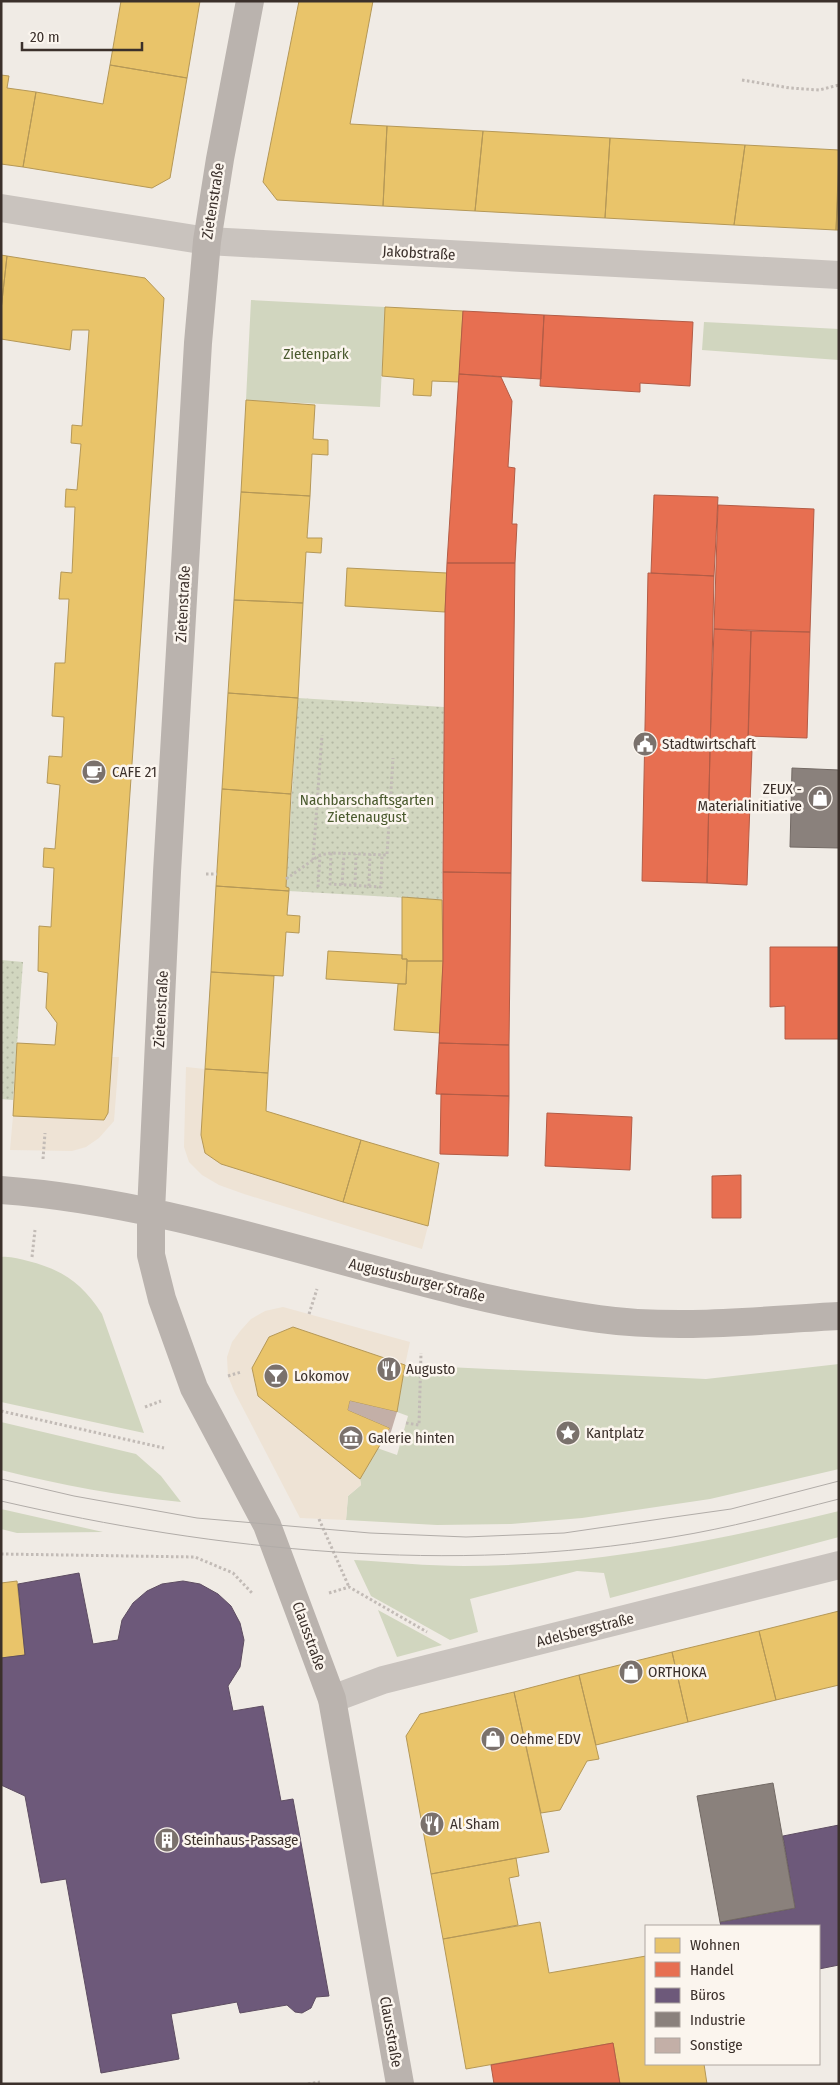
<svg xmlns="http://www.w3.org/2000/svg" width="840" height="2085" viewBox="0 0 840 2085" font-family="'Fira Sans Condensed',sans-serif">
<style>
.green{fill:#d1d6bf}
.garden{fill:url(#garden-dots)}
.plaza{fill:#eee3d5}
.homes{fill:#e9c46a;stroke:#b59857}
.shops{fill:#e76f51;stroke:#b35c46}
.offices{fill:#6d597a;stroke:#5e4d62}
.industry{fill:#8a817c;stroke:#726964}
.building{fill:#c3afa7}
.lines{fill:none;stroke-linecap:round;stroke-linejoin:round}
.path{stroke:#c2bbb6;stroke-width:3;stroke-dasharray:2.5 2.5;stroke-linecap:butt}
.street{stroke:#c9c3be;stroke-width:28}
.secondary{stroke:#bab3ae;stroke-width:28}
.tram{stroke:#b1aca8;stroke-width:1}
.labels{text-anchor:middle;stroke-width:5;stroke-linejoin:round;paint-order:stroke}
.street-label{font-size:15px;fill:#3b302b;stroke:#fbf5ee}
.park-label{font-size:15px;fill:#4a5a2e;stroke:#fbf5ee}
.poi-label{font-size:15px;fill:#3b302b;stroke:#fbf5ee;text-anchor:start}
</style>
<defs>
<pattern id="garden-dots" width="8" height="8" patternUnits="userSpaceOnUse" patternTransform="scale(1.25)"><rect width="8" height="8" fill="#d1d6bf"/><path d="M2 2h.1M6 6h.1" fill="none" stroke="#b4b8a4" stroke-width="1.8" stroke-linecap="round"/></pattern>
</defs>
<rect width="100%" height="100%" fill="#f0ebe5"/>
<path class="green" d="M251 300 385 307 380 407 246 400Z
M704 322 839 329V360L702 350Z
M1 1257C11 1256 19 1259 28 1261 63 1270 82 1283 102 1314L144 1433 1 1402Z
M839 1364V1469L710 1499 582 1518 511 1524 437 1525 346 1520 348 1496 361 1485 360 1479 377 1448 397 1455 408 1416 397 1412 405 1365 706 1379Z
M1 1422 136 1454 161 1476 181 1502C120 1496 61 1485 1 1470Z
M1 1509 103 1532 17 1533 1 1529Z
M839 1511V1537L610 1598 604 1573 577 1571 470 1599 478 1632 450 1640 371 1596 354 1560C390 1562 427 1566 464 1566 591 1566 716 1541 839 1511Z
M378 1610 442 1645 397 1657Z"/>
<path class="garden" d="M298 698 444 707 442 900 289 891V888L286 887Z
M1 960 23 962 13 1100 1 1099Z"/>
<path class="plaza" d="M112 1057H119L114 1121 99 1138 86 1147 72 1151 10 1150 13 1116 104 1120 108 1113Z
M186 1067 205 1069 201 1135 205 1153 221 1164 428 1226 422 1249 244 1194 219 1185 202 1175 189 1162 184 1147Z
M283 1307 410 1342 405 1365 293 1327 269 1337 252 1368 258 1396 360 1479 361 1485 348 1496 346 1520 300 1518 234 1391 228 1376 227 1357 232 1342 241 1330 251 1319 265 1311Z"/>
<path class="homes" d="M121 1H200L187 78 110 65Z
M299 1H373L350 124 387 126 383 206 277 200 263 182Z
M110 65 187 78 170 178 152 188 23 167 36 92 103 104Z
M1 75 9 76 7 88 36 92 23 167 1 164Z
M387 126 483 131 475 211 383 206Z
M483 131 610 138 605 218 475 211Z
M610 138 745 145 734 225 605 218Z
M745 145 839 150 836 230 734 225Z
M839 174V230H836Z
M1 255 7 256 1 310Z
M7 256 145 278 164 298 108 1113 104 1120 13 1116 17 1043 55 1045 57 1023 46 1008 48 973 38 971 39 926 51 927 54 868 43 867 44 848 55 849 60 785 47 783 49 756 62 757 64 717 52 716 55 663H65L69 599H59L61 572 72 573 75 507H65L66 489 77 490 81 444 71 443 72 425 82 426 89 330H72L70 350 1 339V310Z
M385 307 463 311 459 382 432 381 431 396 413 395 414 379 382 376Z
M246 400 315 405 313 439 328 440V455L312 454 310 496 241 492Z
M241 492 310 496 307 538H322L321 553 306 552 303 603 234 600Z
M347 568 447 573 445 612 345 606Z
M234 600 303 603 298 698 228 693Z
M228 693 298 698 291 794 222 789Z
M222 789 291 794 286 887 289 888V891L216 886Z
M216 886 289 891 287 915 300 916 299 933 286 932 283 976 211 972Z
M402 897 442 900 443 961H407V959H402Z
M328 951 402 955V959H407L406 984 326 979Z
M407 961H443L440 1033 394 1030 398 984H406Z
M211 972 274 976 268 1073 205 1069Z
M205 1069 268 1073 266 1111 361 1140 343 1202 221 1164 205 1153 201 1135Z
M361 1140 439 1163 428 1226 343 1202Z
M293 1327 405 1365 397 1412 350 1401 348 1410 390 1428 360 1479 258 1396 252 1368 269 1337Z
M17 1581 25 1655 1 1658V1583Z
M839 1611V1685L776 1700 759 1631Z
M759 1631 776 1700 688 1722 672 1652Z
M672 1652 688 1722 596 1745 579 1675Z
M579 1675 599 1759 587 1761 560 1810 541 1813 514 1692Z
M514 1692 549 1852 431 1874 406 1736 420 1714Z
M516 1858 519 1876 509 1878 518 1925 443 1939 431 1874Z
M540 1922 549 1973 646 1956V2064H704L707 2084H620L613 2043 466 2069 443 1939Z"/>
<path class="shops" d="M463 311 544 315 541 379 459 374Z
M544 315 693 322 690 386 640 383V392L540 386Z
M459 374 501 377 512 401 508 467 515 468 512 524H517L515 563H447Z
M654 495 718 497 714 576 651 573Z
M718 505 814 509 810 632 714 629Z
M447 563H515L511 873 443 872 445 612Z
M648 573 714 576 707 883 642 881Z
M714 629 751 631 748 750 710 749Z
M751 631 810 632 807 738 748 736Z
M710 749 752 750 747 885 707 883Z
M443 872 511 873 509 1045 439 1043 443 961Z
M770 947H839V1039H785V1006L770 1007Z
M439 1043 509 1045V1096L436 1094Z
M441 1094 509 1096 508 1156 440 1154Z
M547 1113 632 1117 630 1170 545 1166Z
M741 1175V1218H712V1176Z
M613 2043 620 2084H494L491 2065Z"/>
<path class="offices" d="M79 1573 93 1644 118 1640 122 1620 133 1603 147 1591 162 1584 183 1581 200 1584 218 1594 231 1606 240 1623 244 1640 240 1667 228 1686 233 1711 263 1706 281 1801 293 1799 329 1996 316 1997 311 2008 302 2013 295 2012 287 2005 240 2013 237 2002 171 2014 179 2059 101 2073 66 1879 41 1883 25 1796 1 1785V1658L25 1655 18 1584Z
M839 1825V1965L819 1969V1926H721L720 1922 795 1908 783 1836Z"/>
<path class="industry" d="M792 768 839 770V848L790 847Z
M773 1783 795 1908 720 1922 697 1796Z"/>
<path class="building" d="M350 1401 397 1412 390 1435 387 1433 390 1428 348 1410Z"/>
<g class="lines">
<path class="path" d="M742 80 790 88 819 90 839 85
M331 853 330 884 381 887 382 854
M313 860 322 735
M206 874H217
M286 879 320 855 331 853 387 855 393 758
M342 885 344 854
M355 885 356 854
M369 886 370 854
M318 887 320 856
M43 1159 45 1133
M32 1257 35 1230
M309 1314 317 1289
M228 1376 241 1372
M145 1407 161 1401
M1 1411 164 1448
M406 1423 419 1425 421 1353
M319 1519 349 1587
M1 1554 195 1557 233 1573 253 1594
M329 1593 349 1587 427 1632
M308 2084 320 2082"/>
<path class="street" d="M1 208 207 241 839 275
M332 1699 383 1680 839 1565"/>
<path class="secondary" d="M250 1 220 159 207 241 198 343 167 872 151 1211V1255L162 1299 194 1388 267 1525 332 1699 400 2084
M1 1190C206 1205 397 1291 599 1319 678 1330 760 1320 839 1316"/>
<path class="tram" d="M1 1479 74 1496 197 1518 370 1533 466 1537 564 1533 667 1518 731 1509 839 1481
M1 1501C217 1551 453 1575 673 1537 729 1528 784 1513 839 1499"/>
</g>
<defs>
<symbol id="civic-disc" viewBox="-11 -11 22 22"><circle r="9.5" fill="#7a716c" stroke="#fbf5ee"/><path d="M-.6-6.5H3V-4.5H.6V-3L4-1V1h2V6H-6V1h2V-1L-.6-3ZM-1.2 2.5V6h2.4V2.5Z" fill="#fff"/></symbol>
<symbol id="cafe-disc" viewBox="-11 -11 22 22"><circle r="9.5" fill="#7a716c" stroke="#fbf5ee"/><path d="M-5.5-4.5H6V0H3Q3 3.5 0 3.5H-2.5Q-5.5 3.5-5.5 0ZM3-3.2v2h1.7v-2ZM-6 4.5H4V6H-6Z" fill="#fff"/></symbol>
<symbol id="shop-disc" viewBox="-11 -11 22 22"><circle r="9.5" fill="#7a716c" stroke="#fbf5ee"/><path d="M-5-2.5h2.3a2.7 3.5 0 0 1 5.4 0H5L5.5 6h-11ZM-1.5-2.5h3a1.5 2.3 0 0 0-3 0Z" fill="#fff"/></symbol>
<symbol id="restaurant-disc" viewBox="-11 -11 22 22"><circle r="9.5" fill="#7a716c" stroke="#fbf5ee"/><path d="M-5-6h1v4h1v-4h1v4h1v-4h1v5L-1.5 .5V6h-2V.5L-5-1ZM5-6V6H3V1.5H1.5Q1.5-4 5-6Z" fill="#fff"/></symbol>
<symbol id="bar-disc" viewBox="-11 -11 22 22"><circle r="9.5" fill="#7a716c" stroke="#fbf5ee"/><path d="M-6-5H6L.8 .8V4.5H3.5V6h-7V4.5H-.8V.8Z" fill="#fff"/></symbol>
<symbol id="sight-disc" viewBox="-11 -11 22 22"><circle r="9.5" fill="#7a716c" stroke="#fbf5ee"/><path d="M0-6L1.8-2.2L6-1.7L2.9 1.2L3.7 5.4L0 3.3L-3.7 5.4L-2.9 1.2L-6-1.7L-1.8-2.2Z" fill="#fff"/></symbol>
<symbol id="museum-disc" viewBox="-11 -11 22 22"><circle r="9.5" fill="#7a716c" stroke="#fbf5ee"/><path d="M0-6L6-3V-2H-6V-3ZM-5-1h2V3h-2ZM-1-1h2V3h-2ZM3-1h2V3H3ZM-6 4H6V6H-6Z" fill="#fff"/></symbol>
<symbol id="building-disc" viewBox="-11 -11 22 22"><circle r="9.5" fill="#7a716c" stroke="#fbf5ee"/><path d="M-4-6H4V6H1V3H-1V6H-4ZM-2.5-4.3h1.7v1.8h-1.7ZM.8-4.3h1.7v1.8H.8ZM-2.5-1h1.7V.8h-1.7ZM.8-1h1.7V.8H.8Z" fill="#fff"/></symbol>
</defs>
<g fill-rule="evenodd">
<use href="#civic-disc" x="631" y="730" width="28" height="28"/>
<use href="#cafe-disc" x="80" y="758" width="28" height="28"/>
<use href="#shop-disc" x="806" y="784" width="28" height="28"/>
<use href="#restaurant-disc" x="375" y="1355" width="28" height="28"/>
<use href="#bar-disc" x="262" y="1362" width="28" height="28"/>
<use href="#sight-disc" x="554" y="1419" width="28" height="28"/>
<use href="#museum-disc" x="337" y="1424" width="28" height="28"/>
<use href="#shop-disc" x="617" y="1658" width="28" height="28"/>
<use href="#shop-disc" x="479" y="1725" width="28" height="28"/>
<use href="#restaurant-disc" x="418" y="1810" width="28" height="28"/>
<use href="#building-disc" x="153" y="1826" width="28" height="28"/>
</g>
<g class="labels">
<g class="street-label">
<text transform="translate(213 201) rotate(-81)" y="5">Zietenstraße</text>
<text transform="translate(419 253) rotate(3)" y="5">Jakobstraße</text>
<text transform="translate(183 604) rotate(-87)" y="5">Zietenstraße</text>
<text transform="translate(161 1009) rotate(-87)" y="5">Zietenstraße</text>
<text transform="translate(417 1280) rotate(14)" y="5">Augustusburger Straße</text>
<text transform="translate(585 1630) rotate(-14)" y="5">Adelsbergstraße</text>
<text transform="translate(309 1636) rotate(70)" y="5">Clausstraße</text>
<text transform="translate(391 2032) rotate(80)" y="5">Clausstraße</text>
</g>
<g class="park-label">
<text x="316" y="359">Zietenpark</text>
<text x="367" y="805">Nachbarschaftsgarten<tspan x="367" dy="17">Zietenaugust</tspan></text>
</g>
<g class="poi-label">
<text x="662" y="749">Stadtwirtschaft</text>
<text x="112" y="777">CAFE 21</text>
<text x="802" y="794" text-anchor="end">ZEUX -<tspan x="802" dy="17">Materialinitiative</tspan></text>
<text x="406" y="1374">Augusto</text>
<text x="294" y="1381">Lokomov</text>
<text x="586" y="1438">Kantplatz</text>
<text x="368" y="1443">Galerie hinten</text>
<text x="648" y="1677">ORTHOKA</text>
<text x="510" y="1744">Oehme EDV</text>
<text x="450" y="1829">Al Sham</text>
<text x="184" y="1845">Steinhaus-Passage</text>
</g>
</g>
<rect width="840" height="2085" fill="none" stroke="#3b302b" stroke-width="5"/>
<rect x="645" y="1925" width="175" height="140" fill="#fbf5ee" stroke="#aea6a0"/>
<rect x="655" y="1938" width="25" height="15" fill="#e9c46a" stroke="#aea6a0"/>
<text x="690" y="1950" font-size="15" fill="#3b302b">Wohnen</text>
<rect x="655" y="1962" width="25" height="15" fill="#e76f51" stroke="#aea6a0"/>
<text x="690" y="1975" font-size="15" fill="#3b302b">Handel</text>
<rect x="655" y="1988" width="25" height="15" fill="#6d597a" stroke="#aea6a0"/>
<text x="690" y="2000" font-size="15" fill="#3b302b">Büros</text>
<rect x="655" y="2012" width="25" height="15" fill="#8a817c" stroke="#aea6a0"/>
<text x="690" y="2025" font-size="15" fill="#3b302b">Industrie</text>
<rect x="655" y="2038" width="25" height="15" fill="#c3afa7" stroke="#aea6a0"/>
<text x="690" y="2050" font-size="15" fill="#3b302b">Sonstige</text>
<path d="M22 42v8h120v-8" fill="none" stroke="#3b302b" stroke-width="2.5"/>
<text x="30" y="42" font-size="15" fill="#3b302b" stroke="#fbf5ee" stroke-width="4" paint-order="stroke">20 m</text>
</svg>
